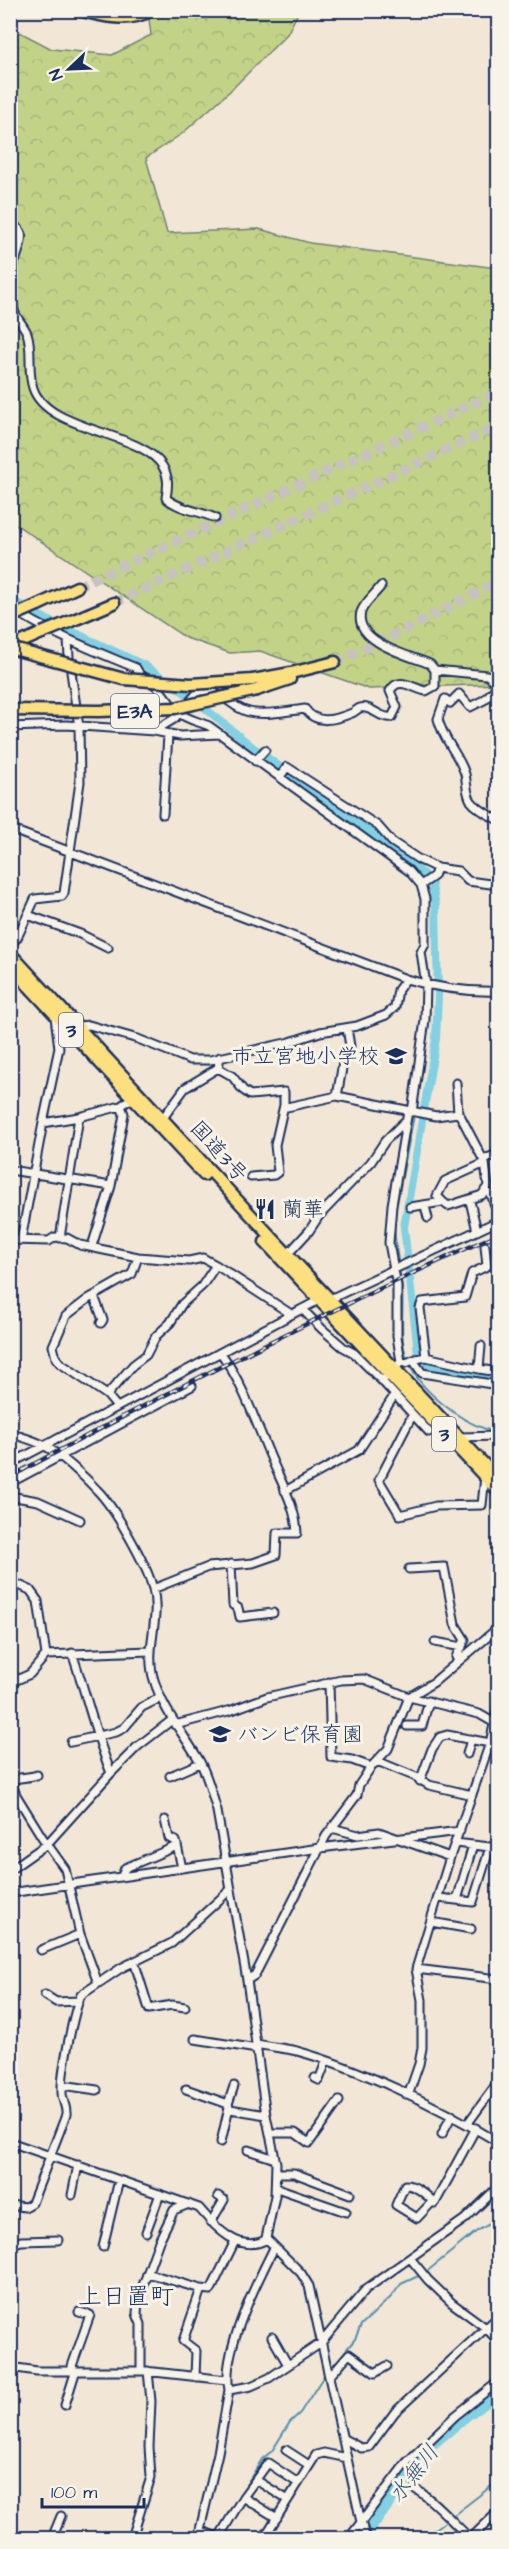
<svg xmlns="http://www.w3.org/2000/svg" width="509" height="2549" viewBox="0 0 509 2549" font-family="'Architects Daughter','Klee One',sans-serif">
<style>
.forest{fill:url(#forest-crowns);stroke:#6e8173;stroke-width:1.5}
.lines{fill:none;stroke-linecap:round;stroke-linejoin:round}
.stream{stroke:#5990ad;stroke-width:2}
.canal{stroke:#83d0e2;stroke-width:8}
.river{stroke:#83d0e2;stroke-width:12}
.highway-tunnel{stroke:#c7c2be;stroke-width:10;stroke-dasharray:10 5;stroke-linecap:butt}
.minor-casing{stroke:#1b2f5e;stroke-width:11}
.major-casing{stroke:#1b2f5e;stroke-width:14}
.highway-casing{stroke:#1b2f5e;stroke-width:15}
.minor{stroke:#f7f3e8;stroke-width:7}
.major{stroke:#fce080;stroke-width:9}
.highway{stroke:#fce080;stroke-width:10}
.rail-casing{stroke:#1b2f5e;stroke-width:4.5}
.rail{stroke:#f7f3e8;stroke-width:2;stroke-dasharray:7;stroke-linecap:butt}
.highway-bridge-casing{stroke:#1b2f5e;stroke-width:15;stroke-linecap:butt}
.highway-bridge{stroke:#fce080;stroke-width:10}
.labels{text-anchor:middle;stroke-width:6;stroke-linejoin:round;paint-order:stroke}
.shield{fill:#f7f3e8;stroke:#5d6a87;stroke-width:1.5}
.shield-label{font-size:20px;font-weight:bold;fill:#1b2f5e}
.poi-label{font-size:21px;fill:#1b2f5e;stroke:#f7f3e8;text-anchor:start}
.street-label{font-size:21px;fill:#1b2f5e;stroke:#f7f3e8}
.water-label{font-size:22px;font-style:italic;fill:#35577f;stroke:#f7f3e8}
.quarter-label{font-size:24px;fill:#1b2f5e;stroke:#f7f3e8}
</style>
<defs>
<pattern id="forest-crowns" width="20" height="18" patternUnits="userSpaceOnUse" patternTransform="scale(1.5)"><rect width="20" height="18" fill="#c2d388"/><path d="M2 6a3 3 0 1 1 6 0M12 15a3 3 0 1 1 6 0" fill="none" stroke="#a6b578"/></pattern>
</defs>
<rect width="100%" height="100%" fill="#f2e7d6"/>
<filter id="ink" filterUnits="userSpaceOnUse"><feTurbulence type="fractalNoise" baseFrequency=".0167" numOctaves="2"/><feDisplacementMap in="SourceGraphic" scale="12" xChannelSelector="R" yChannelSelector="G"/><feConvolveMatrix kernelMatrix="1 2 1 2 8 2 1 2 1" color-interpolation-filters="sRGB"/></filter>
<g filter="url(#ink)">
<path class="forest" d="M148 11H299L287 34 231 90 183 133 146 158 167 233 259 229 310 243 489 267H498V684L369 689 260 651 230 653 186 638 18 526 11 524 10 27 52 49 112 55 151 35Z"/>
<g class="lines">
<path class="stream" d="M414 1115 394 1219C394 1242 399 1264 402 1287 404 1310 399 1333 406 1356 416 1389 465 1427 498 1432
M330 2370 355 2339 361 2325 392 2296 401 2284 425 2273 477 2231 498 2219
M221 2527 262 2459 272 2451 290 2422 300 2413 325 2374
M424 2538 498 2481"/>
<path class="canal" d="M10 599 46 619 144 665 191 697 254 748 403 856 431 881 436 906 438 997 436 1039 404 1227 419 1361 423 1365 498 1378"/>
<path class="river" d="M363 2538 431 2445 469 2413 498 2394"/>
<path class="highway-tunnel" d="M77 587 498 392
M114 603 498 426
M335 662 402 631 498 582"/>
<defs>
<path id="minor" d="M10 226C34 227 13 260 12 272 11 285 10 301 15 313 18 320 24 326 27 333 33 350 27 370 33 388 47 432 143 431 163 467 169 477 168 487 166 498 178 509 200 511 215 518
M10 607C50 634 93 650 136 668L140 675C158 682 164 698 178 712 185 719 200 722 209 726L409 871 421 885 425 899V944L421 952 426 985 425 1020 412 1112
M68 640 69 657
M435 670 487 675 496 683 495 689 484 700 470 707 459 694 450 703 445 699 438 719C443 740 459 754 465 774 467 783 466 793 471 801 478 810 489 815 498 820
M10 727 66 725 154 731 180 736 219 734
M154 731 174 719 199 691C225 690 230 708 249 712 264 716 289 711 305 709 316 725 335 720 352 713 355 712 357 709 360 708 372 705 379 719 392 717L397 707 390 691C399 675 413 689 426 691L435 686V670L430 664C410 656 353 642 361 612 364 603 376 593 381 586
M255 761 265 750
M280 777 287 767 378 826 392 842 418 859 437 868 458 871 468 881 498 885
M163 814 168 735
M10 829 406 979C437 988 466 992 498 991
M421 885 434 876 437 868
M28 915 80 934 108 948
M10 945 17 938 35 899 62 896 64 893 80 782 79 727 71 672
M80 1026 89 1025 138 1039 190 1060H210L290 1042 320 1032 357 1026 386 1015 395 1007 398 990 406 979
M220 1057 218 1068 232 1076 243 1090 250 1095 284 1092V1105L287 1107 337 1096 345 1052 350 1046 347 1028
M456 1083 458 1113
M337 1096 436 1116 458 1113 461 1117 485 1163 445 1181 437 1196 443 1202 410 1207
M163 1118 185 1088 218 1068
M43 1123 59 1048 55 1017
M484 1159 498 1154
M10 1170 111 1186
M251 1177 274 1175 278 1172 275 1145 284 1105
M485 1190 492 1196 494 1204
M470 1201 477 1231
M443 1202 448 1206 482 1195 488 1186 485 1163
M425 1206 428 1218
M60 1238 79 1117 121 1106
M10 1240 49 1241 55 1237 67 1238 80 1245 138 1257 189 1261 203 1258 216 1265
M21 1240 43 1123 79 1117
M92 1246 111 1186 124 1114 121 1106 133 1097
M287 1255 309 1231 319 1216 371 1162 385 1141 404 1122
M94 1296 103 1320 101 1323
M330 1299 498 1221
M302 1309 322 1329 343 1347 354 1353 382 1381 401 1362 397 1336V1286L389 1243 392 1205 408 1111
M426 1357 479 1369 481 1346
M413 1360 422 1373 498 1385
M401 1362 406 1363 416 1359 426 1357 420 1308 422 1302 465 1297 472 1273 487 1266 485 1246
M479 1369 498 1372
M382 1381 429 1432
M107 1395 60 1363 56 1358 53 1346 66 1316 88 1299 132 1274 138 1257
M117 1407 107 1395 133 1365 146 1355 156 1336 170 1323 182 1304 202 1286 216 1265 291 1314
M412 1416 379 1480 400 1515 436 1506 482 1505 485 1476
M10 1433C21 1437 34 1440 45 1446 61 1455 84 1476 97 1490 115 1508 147 1565 153 1589 161 1619 144 1650 154 1680 163 1710 183 1733 199 1760 208 1776 212 1794 217 1811L247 1980 266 2115 276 2163 275 2196 266 2238 301 2273 309 2286 361 2522 366 2538
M460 1437 498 1436
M10 1464 319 1300
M10 1483 192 1386
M285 1491 359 1450 394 1396
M10 1496 38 1501 80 1520
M231 1564 233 1605 238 1608 240 1617 273 1613
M409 1569 444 1567 455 1624 465 1640 456 1657 458 1660
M10 1581 30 1590 38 1601 46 1655
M153 1589 208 1567 253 1563 276 1555 277 1533H297C296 1507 281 1482 271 1458 256 1423 243 1384 221 1353
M435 1642 462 1647
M72 1653C86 1693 95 1734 111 1773
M329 1682 331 1757 352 1760 371 1767
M10 1683 30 1674 46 1655 150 1651
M175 1725 232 1710 267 1697 341 1680 364 1679 409 1697 479 1714 498 1725
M407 1726H422L429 1701
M71 1742 116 1732 124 1728 142 1707 160 1698
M467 1754 471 1739
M377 1761 416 1777 429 1785 472 1795
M170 1776 200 1763
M10 1779 16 1795 42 1837 65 1869 80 1934 98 1983
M11 1780C20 1777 28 1778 37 1775
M420 1781 432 1749 440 1737 447 1735 490 1743
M165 1820 169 1838 176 1841 182 1868
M332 1828 358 1835 379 1832 450 1857
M490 1847 498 1849
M10 1870 47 1844 111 1773 137 1747 172 1720
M122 1876 125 1868 177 1846
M10 1893 320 1848 460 1831
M439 1898 473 1902 490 1847 455 1843
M457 1900 473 1845
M431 1922 471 1929
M41 1950 80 1934
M134 1961 149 2009 172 2005 185 2007
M416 1969 498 1979
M247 1980 255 1975 326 1836 357 1795 359 1785 371 1767 388 1749 409 1697 434 1682 498 1628
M45 1995 56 2002 78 2001
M195 2039 257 2049
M257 2044C270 2047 284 2048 297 2051 362 2069 441 2108 498 2142
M315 2078 319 2080 326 2062
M62 2085 97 2090
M186 2089 228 2104 230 2109 266 2115
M405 2094 409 2093 419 2064 422 2048V2000L416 1969 450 1857 490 1743 498 1707
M228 2104 234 2086
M468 2123 498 2082
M270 2133H295L309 2143 339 2101
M442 2134 452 2115
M10 2142 199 2208C215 2227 240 2255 267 2239
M221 2142 229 2107
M248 2150 275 2159
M277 2173H294L350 2194
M277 2188 346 2212
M72 2195 78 2165
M433 2201 417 2218 396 2205 405 2185C417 2185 427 2196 435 2203L476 2128
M10 2205 25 2207 32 2203 66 2115C67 2106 62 2101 62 2093 61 2074 73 2013 81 1995L121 1968 172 1943 230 1890
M211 2222 224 2200 218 2196
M146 2232 160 2194
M10 2245 21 2241 58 2240
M103 2247 119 2180
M147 2273 201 2289
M498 2317 486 2328 498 2341
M272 2337 288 2365
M10 2367 37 2371H145L227 2380
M141 2371V2324L137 2314 138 2299 159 2241 174 2210 189 2204
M195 2377 196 2351 183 2341 201 2289 211 2290 235 2241
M329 2377 349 2354 375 2373 387 2366
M229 2390 251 2386 269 2378 321 2343 366 2289 465 2219 498 2187
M65 2405 75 2373 72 2366 90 2315 79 2312
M344 2439 361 2448 369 2447 395 2412 486 2328 452 2303 428 2280 410 2258
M286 2450 309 2465
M256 2480 288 2500
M415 2489C430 2496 456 2526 470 2538
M243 2497 277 2518
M201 2531 221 2538
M219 2537 243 2497 268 2463 298 2483
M52 2538 61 2516
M132 2538 151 2477 149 2447 151 2401 148 2371
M198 2538 218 2453 229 2390C221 2352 257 2282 274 2248
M264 2538 316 2455 324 2453 347 2458
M349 2538 406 2463 455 2416 498 2382
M471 2538 498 2512"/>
<path id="major" d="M77 10C102 17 129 24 153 10"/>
<path id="highway" d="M38 605 77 587
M69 622 114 603
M10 647 42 633
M253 680 291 673 335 662
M257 690 290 679
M10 953 250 1214 498 1479
M10 966 204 1175
M265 1242 498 1491"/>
</defs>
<use href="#minor" class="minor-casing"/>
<use href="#major" class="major-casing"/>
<use href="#highway" class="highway-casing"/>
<use href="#minor" class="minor"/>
<use href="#major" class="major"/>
<use href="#highway" class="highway"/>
<defs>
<path id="rail" d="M10 1477C170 1390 332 1309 498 1234"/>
</defs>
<use href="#rail" class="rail-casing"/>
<use href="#rail" class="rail"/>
<defs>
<path id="highway-bridge" d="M13 616 38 605
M42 633 69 622
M10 648 124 679 191 684 253 680
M10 710 99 711 175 708 257 690"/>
</defs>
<use href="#highway-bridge" class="highway-bridge-casing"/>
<use href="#highway-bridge" class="highway-bridge"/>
</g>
</g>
<defs>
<symbol id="school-bare" viewBox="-9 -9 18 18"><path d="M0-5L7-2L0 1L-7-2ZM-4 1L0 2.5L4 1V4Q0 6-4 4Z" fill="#1b2f5e" stroke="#f7f3e8" stroke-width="2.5" paint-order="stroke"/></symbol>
<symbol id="restaurant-bare" viewBox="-9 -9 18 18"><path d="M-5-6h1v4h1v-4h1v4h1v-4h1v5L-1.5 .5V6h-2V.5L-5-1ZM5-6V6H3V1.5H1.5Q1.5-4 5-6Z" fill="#1b2f5e" stroke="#f7f3e8" stroke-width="2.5" paint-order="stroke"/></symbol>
</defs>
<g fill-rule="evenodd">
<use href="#school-bare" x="381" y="1041" width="30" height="30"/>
<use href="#restaurant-bare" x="250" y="1194" width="30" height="30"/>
<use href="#school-bare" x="205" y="1719" width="30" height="30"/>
</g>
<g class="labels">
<g class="shield">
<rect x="111" y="694" width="48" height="34" rx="4.5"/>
<rect x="59" y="1013" width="24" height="34" rx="4.5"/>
<rect x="432" y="1417" width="24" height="34" rx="4.5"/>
</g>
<g class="shield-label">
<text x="135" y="718">E3A</text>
<text x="71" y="1037">3</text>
<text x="444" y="1441">3</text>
</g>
<g class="poi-label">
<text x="379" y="1063" text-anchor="end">市立宮地小学校</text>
<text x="282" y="1216">蘭華</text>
<text x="237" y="1741">バンビ保育園</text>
</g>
<g class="street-label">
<text transform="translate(219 1151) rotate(48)" y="7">国道3号</text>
</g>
<g class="water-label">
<text transform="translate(413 2473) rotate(-52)" y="8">水無川</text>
</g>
<g class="quarter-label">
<text x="126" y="2304">上日置町</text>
</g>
</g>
<rect width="509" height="2549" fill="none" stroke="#f7f3e8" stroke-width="36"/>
<rect x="18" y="18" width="473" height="2513" fill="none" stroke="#1b2f5e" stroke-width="2" filter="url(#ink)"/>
<g transform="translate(69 69) rotate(247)" stroke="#f7f3e8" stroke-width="4.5" paint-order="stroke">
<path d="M0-4.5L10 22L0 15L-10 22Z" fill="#1b2f5e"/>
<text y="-9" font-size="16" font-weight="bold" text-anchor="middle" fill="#1b2f5e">N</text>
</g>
<path d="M42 2498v9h102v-9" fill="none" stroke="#1b2f5e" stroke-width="3"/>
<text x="51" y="2498" font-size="18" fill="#1b2f5e" stroke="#f7f3e8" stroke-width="4.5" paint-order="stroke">100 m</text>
</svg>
